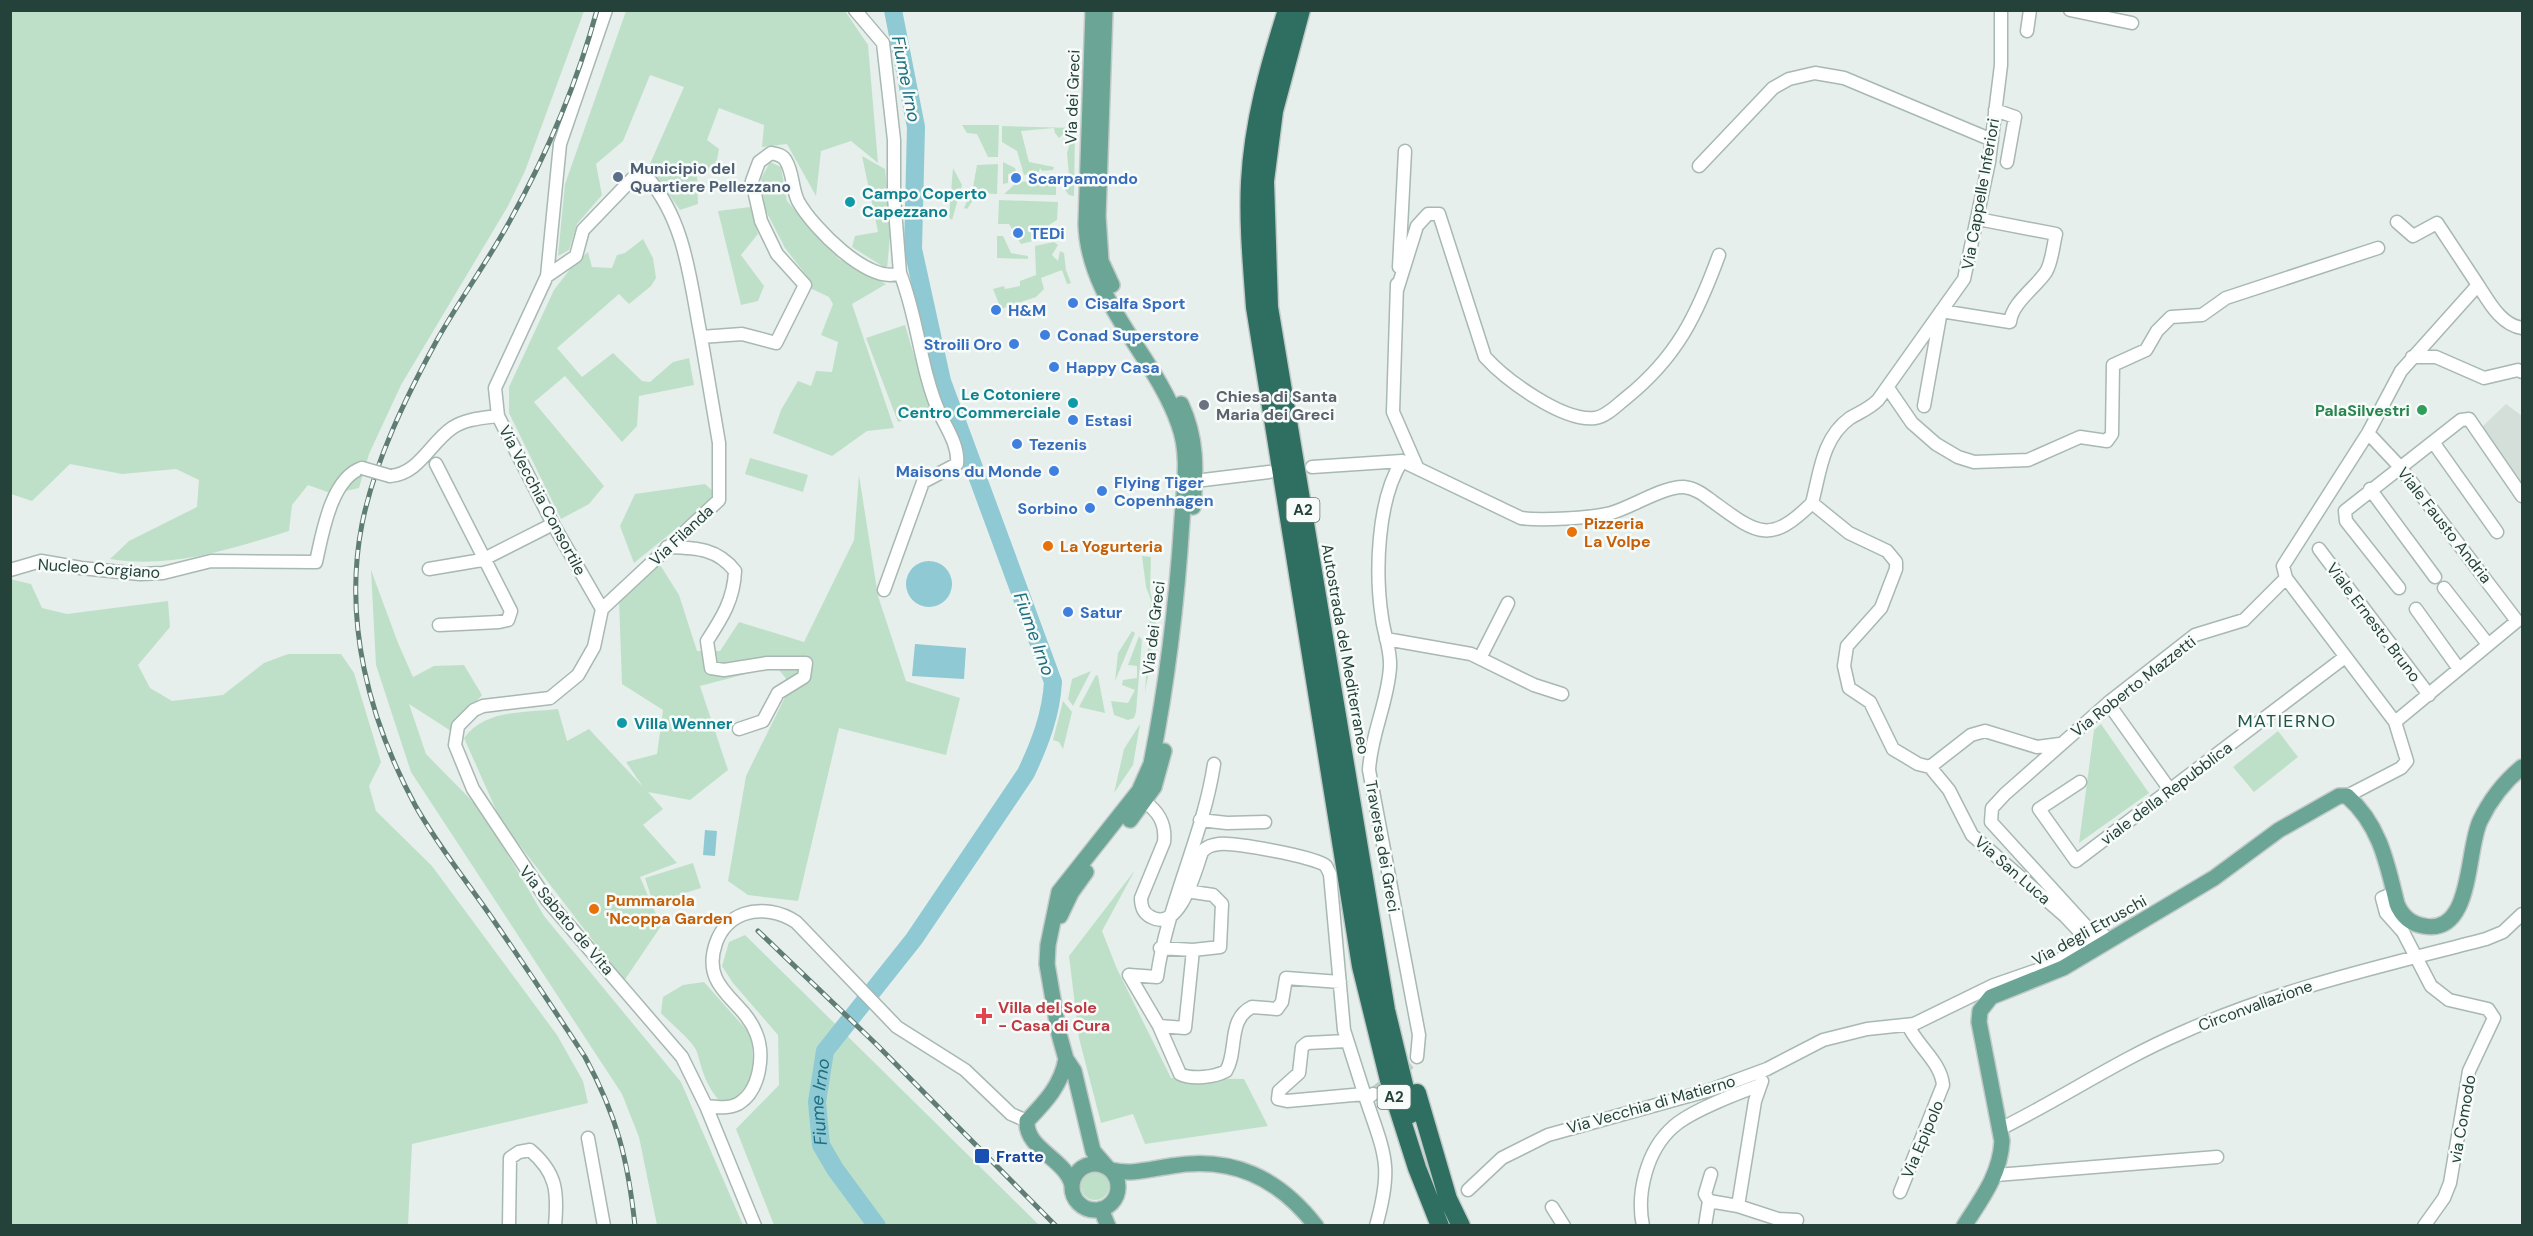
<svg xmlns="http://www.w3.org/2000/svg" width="2533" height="1236" viewBox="0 0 2533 1236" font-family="'DM Sans',sans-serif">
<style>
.built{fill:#d4dfda}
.green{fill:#bfe0c8}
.water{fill:#8ec9d4}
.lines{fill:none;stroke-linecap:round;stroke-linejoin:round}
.river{stroke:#8ec9d4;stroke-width:18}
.minor-tunnel{stroke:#bfccc8;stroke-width:12;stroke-dasharray:12 6;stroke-linecap:butt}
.minor-casing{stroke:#a8b8b2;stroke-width:15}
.major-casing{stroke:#c2cac8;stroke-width:18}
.highway-casing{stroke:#c2cac8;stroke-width:21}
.minor{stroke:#fff;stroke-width:12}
.major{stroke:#6aa596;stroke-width:15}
.highway{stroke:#2f6f62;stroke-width:18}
.rail-casing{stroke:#5f7d75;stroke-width:5}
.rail{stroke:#f7fbf9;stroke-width:3;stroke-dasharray:9;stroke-linecap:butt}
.minor-bridge-casing{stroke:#a8b8b2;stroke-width:15;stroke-linecap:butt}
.minor-bridge{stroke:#fff;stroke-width:12}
.service-dot{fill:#5c6f8a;stroke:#f7fbf9;stroke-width:2}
.shop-dot{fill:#3f7fe0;stroke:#f7fbf9;stroke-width:2}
.culture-dot{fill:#0f9aa8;stroke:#f7fbf9;stroke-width:2}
.worship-dot{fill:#6b7280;stroke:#f7fbf9;stroke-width:2}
.leisure-dot{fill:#2e9e5b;stroke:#f7fbf9;stroke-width:2}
.food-dot{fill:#e8710a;stroke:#f7fbf9;stroke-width:2}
.health-dot{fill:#e0444e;stroke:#f7fbf9;stroke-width:2}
.transit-dot{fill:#1a4fb4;stroke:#f7fbf9;stroke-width:2}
.labels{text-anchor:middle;stroke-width:5;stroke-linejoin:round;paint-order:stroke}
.shield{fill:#f7fbf9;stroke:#637a73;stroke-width:1.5}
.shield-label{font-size:15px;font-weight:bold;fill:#24423a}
.street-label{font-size:16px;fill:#24423a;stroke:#f7fbf9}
.service-label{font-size:16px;font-weight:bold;fill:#4e5e75;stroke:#f7fbf9;text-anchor:start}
.shop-label{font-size:16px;font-weight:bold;fill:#366cbe;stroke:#f7fbf9;text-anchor:start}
.culture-label{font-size:16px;font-weight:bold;fill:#0d838f;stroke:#f7fbf9;text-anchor:start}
.worship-label{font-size:16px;font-weight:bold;fill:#5b616d;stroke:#f7fbf9;text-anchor:start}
.leisure-label{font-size:16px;font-weight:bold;fill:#27864d;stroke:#f7fbf9;text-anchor:end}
.food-label{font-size:16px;font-weight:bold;fill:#c56008;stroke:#f7fbf9;text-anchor:start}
.health-label{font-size:16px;font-weight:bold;fill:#be3a42;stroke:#f7fbf9;text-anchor:start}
.transit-label{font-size:16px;font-weight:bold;fill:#164399;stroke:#f7fbf9;text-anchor:start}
.water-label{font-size:18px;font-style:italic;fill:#1c6f80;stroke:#f7fbf9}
.neighbourhood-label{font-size:18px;letter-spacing:1.5px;fill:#1f5548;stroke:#f7fbf9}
</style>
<rect width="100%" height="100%" fill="#e6efeb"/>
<path class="built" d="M2506 404 2522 416V485L2481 428Z"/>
<path class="green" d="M11 11H584L525 171 508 206 401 385 369 454 359 488 333 494 308 485 292 505 289 531C231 549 171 569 110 559L129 541 197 507 199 480 176 469 122 474 70 464 32 501 11 494Z
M626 11H845L868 45 878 163 851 141 821 151 816 196 787 144 762 147 764 125 719 108 707 140 719 149 715 170 697 174 698 204 680 210 649 166 684 87 650 75 623 141 596 164 602 195 577 224 569 250 558 256 565 184Z
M962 125H999L998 157H988L977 134 967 133Z
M1002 126 1075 128 1074 196 1069 195 1065 190 1069 176 1067 153 1072 135 1068 130 1059 138 1055 133 1054 128 1021 131 1029 162 1054 167 1053 170 1042 171 1040 168 1039 172 1024 175 1017 151 1002 142Z
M862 156 885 169 891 225 887 269 852 247 855 236 878 232Z
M770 162 781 167 787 201 839 259 886 284 852 304 894 428 867 431 832 456 773 433 781 410 798 381 811 386 816 371 832 372 838 342 821 335 833 304 829 297 810 288 806 275 785 248 765 209 761 179Z
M1003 162 1015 168 1019 182 1053 179 1056 182V195L1004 194 1014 185 1011 173 1008 174V183L1003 184Z
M998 164 997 194 978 193 967 209 964 208 973 187 977 165Z
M953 168 962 185 952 220 949 217Z
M999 200 1058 202 1057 220 1049 225V237L1021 244 1009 224H998Z
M750 207 758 234 741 255 764 286 758 301 741 305 718 211Z
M997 236H1003L1011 253 1028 256V259L997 258Z
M643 239 653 258 656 278 651 286 629 304 619 294 557 348 582 377 613 353 642 381 650 382 673 362 689 358 694 385 639 396 637 426 622 442 565 376 534 402 604 486 589 504 561 519 509 413V387L554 290 574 264 588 252 592 267 612 268 617 255 625 253Z
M1054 242 1058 245 1052 255 1058 261 1060 251 1064 253 1066 270 1071 283 1067 284 1062 270 1041 278 1044 289 1036 297 1001 309 993 289 1004 286 1005 289 1020 286V281L1036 275 1035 246Z
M905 325 930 409 898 422 866 338Z
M750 458 808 475 803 492 745 474Z
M859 475 878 596 906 681 960 698 946 755 839 728 798 901 748 895 728 881 746 776 791 685 776 666 700 686 728 770 690 800 648 792 663 809 643 825 677 863 640 877 661 926 624 981 501 821 464 738C485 709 524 713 558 709L567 741 589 729 643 787 626 762 657 754 663 710 622 684 619 599 657 560 679 595 697 651H720L739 622 804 642 854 540Z
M705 484 714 492 709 502 634 563 620 526 635 494Z
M1142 556 1151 557 1150 591 1156 613V629L1145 693 1151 600 1146 587Z
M371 570 398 643 413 677 434 666 464 665 482 695 451 731 409 704 426 754 482 811 544 916 681 1082 743 1225H657L639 1137 622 1094 411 772 376 665Z
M10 579 31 584 42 608 67 614 168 601 170 627 138 665 150 688 172 701 223 695 264 663 288 654H341L354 673 381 762 369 786 376 811 432 866 557 1035 583 1081 588 1103 412 1144 408 1225H11Z
M1132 631 1135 633 1115 681 1118 653Z
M1139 636 1142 640 1136 712 1134 718 1128 720 1114 715 1111 701 1128 703 1135 690 1122 685 1123 680 1137 678V666L1128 665Z
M1091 671 1073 706 1068 699 1072 679Z
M1096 675 1098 676 1105 713 1079 707Z
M1063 701 1072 712 1063 749 1059 742 1053 740Z
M1140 724 1133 765 1114 793 1124 749Z
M2101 724 2149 793 2079 843 2094 730Z
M2278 731 2298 757 2254 792 2233 767Z
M693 863 701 888 653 903 645 878Z
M1135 870 1102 931 1117 969 1171 1078 1244 1079 1268 1126 1145 1144 1133 1114 1101 1123 1079 1038 1069 956Z
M745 935 1039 1225H774L736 1129 779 1085 778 1035 733 983 722 966 729 942Z
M704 982 752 1036 753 1063 749 1082 736 1098 722 1104C706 1086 703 1073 697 1052 694 1042 669 1022 661 1013L663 997 683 985Z
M1081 1186a14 14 0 1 1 28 0a14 14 0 1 1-28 0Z"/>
<path class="water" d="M906 584a23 23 0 1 1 46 0a23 23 0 1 1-46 0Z
M915 644 966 648 964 679 912 676Z
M705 830 717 831 715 856 703 855Z"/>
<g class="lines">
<path class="river" id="s1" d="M877 1226 835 1169 821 1145 817 1102 825 1051 914 939 1026 773C1040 743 1051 715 1053 682L942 381 913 249 916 127 893 10"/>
<path class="minor-tunnel" d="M1373 1094 1417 1057"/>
<defs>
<path id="minor" d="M2070 10 2132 23
M2027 31 2030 10
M1995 110 2015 117 2007 162
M1699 166 1773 88 1789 79 1815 73 1844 78 1992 140
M1399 267 1405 151
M547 276 576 256 583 230 633 178 647 177C686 222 690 281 701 337L742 334 776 343 805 285 777 254 761 221 752 181 759 162 771 153C777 154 783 155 786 161 793 172 792 189 798 201 812 227 870 286 900 273L894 197V140L883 43 855 10
M1397 284 1393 412 1417 467
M2478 285C2489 302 2501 325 2522 328
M1397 290 1417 226 1428 214H1439L1485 357C1506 380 1563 422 1595 418 1606 417 1617 405 1626 398 1677 357 1697 315 1719 255
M2412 357H2436L2484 378 2518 370 2522 372
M1888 388 1912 423 1936 444 1958 457 1974 462 2028 460 2080 437 2107 441 2112 434 2113 365 2146 350 2157 331 2171 317 2202 315 2226 298 2378 248
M1924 406 1941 311 2010 322C2012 303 2035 288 2046 272 2052 262 2053 246 2056 234L1978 219
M2368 433 2400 467 2517 621 2395 722
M2433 442 2497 532
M1402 461C1377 500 1375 573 1382 618 1384 634 1391 650 1390 667 1388 702 1371 734 1369 770L1419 1035 1417 1057
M436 464 511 611 508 620 499 622 439 625
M1312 467 1402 461 1521 518C1541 521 1591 518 1611 513 1632 507 1664 486 1684 487 1695 488 1704 495 1712 501 1756 533 1769 546 1812 503
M390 476C419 474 430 443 452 428 465 419 482 418 498 416
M1195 481 1269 472
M2370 489 2435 577
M1812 503 1849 533 1887 551 1896 562V569L1881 608 1847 646 1844 666 1849 688 1870 702 1893 749 1918 764 1930 767 1949 790 1972 835 2065 916 2083 935 2085 944
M1812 503C1820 473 1822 438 1850 418 1860 412 1869 409 1878 400L1964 279 1989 162 2001 65V10
M667 547C696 548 717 548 735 571 734 599 722 618 707 641L711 668 724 670 767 663H806L804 677 778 693 763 721 739 729
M2319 549 2429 695
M429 569 482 560 553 524
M10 570 41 561 81 568 140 574 163 573 211 561 316 562C322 535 331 478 362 468
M2399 588 2346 521 2345 511 2461 420 2469 419 2522 496
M2444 588 2487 643
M884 590 923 482 957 464C959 446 947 429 939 412 920 368 918 318 900 273
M602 609 594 647 578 675 550 698 483 706 474 710 458 726 455 745 473 789 547 900 682 1057 706 1106 755 1226
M602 609 553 524 498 416 495 388 547 276 560 144 606 10
M602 609 719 500V443L701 337
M2416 609 2459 669
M1386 639 1471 654 1534 685 1562 694
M1480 658 1508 603
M2108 703 2170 790
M1930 767 1971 735 1985 731 2037 747 2060 744
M2080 782 2039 809 2076 861 2345 657
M2347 796 2401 768 2407 761 2395 722 2286 578 2283 566 2368 433 2401 371 2478 285 2437 223 2413 236 2397 222
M1145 802C1159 812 1166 824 1164 842L1141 898C1141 907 1143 913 1151 917 1180 933 1195 871 1202 852 1207 846 1212 845 1219 844 1233 842 1317 857 1326 866L1330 874 1344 1030 1366 1099
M1200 820 1227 823 1265 822
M1186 891 1213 895 1222 904 1220 947 1193 950
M2394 893 2382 898 2386 913 2403 932 2431 986 2449 1000 2488 1009 2494 1018 2469 1071 2450 1183 2444 1198 2424 1226
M2096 937 1991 822 1992 808 2005 794 2108 703 2195 635 2244 620 2286 578
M1129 975 1159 1026 1180 1074C1192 1080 1215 1077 1226 1071 1238 1052 1227 1019 1252 1007L1277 1009 1282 1002 1286 978 1340 982
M1129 975 1157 977C1167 904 1203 837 1214 764
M1159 1026 1185 1028 1193 950 1160 948
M1347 1041 1307 1043 1302 1047 1299 1073 1279 1091 1278 1099 1287 1101 1364 1094
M1373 1094 1366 1099C1385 1155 1393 1166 1376 1226
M706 1106C717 1107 728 1109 738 1104 760 1091 765 1055 756 1033 743 999 700 989 716 943 721 929 730 919 744 914 761 908 781 912 796 922L897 1027 965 1070 1011 1114 1027 1121
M2000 1129C2061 1099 2118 1060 2181 1033 2279 989 2382 966 2486 939L2503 932 2522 914
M588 1138 604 1226
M1996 1175 2217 1157
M1468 1190 1502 1158 1548 1135 1710 1090 1767 1069 1823 1040 1867 1029 1914 1024 1994 985 2049 966 2103 934
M1900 1192 1943 1085C1941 1062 1917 1046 1908 1025
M1709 1201 1705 1194 1711 1174
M1738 1206 1778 1219 1797 1220
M1552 1207 1564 1226
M509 1226 510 1158 519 1152 530 1150C557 1173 558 1192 555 1226
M1643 1226C1636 1193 1647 1150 1673 1127 1689 1112 1738 1093 1760 1085
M1705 1226 1709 1201 1738 1206 1755 1101 1762 1081"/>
<path id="major" d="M1093 10 1086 224C1088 301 1155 355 1179 425 1190 455 1184 488 1182 520 1177 601 1167 684 1151 764L1139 791 1059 892 1048 945 1047 964 1059 1034 1066 1059 1074 1071 1093 1151 1106 1166
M1105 10 1098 216 1101 261 1112 285
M1181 404C1197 438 1196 470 1193 507
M1130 820 1154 787 1164 751
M1060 916 1071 893 1086 872
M1066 1059C1061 1086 1045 1102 1027 1121 1025 1149 1066 1159 1072 1185
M1072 1187a23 23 0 1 1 46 0a23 23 0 1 1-46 0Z
M1111 1170C1132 1175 1150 1169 1171 1166 1232 1156 1278 1177 1316 1226
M1101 1209 1108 1226
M1964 1226C1982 1198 2000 1175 2002 1141L1979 1022 1980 1011 1991 997 2063 968 2214 878 2279 830 2339 796H2347C2380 825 2387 863 2397 904 2402 916 2411 924 2424 926 2473 935 2466 851 2480 821 2490 800 2505 781 2522 767"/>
<path id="highway" d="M1287 10C1269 66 1253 123 1250 182 1248 224 1252 265 1255 307L1361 966 1389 1080 1417 1168 1440 1226
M1301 10 1274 111 1265 181 1269 307 1386 1010 1411 1114
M1417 1093 1448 1199 1461 1226"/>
</defs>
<use href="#minor" class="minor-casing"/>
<use href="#major" class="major-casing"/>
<use href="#highway" class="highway-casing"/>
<use href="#minor" class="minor"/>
<use href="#major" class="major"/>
<use href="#highway" class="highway"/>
<defs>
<path id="rail" d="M597 10C577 84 544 160 507 226 485 265 459 301 437 340 406 397 375 460 362 524 343 621 369 720 415 805 438 846 468 883 494 921 525 966 555 1011 585 1057 617 1116 628 1160 635 1226
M758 931 876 1044 1056 1226"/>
</defs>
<use href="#rail" class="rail-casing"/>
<use href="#rail" class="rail"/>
<defs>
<path id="minor-bridge" d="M362 468 390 476"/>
</defs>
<use href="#minor-bridge" class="minor-bridge-casing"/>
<use href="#minor-bridge" class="minor-bridge"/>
</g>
<circle class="service-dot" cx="618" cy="177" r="6"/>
<g class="shop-dot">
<circle cx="1016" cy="178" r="6"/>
<circle cx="1018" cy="233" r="6"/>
<circle cx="1073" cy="303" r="6"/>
<circle cx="996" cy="310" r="6"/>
<circle cx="1045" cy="335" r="6"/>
<circle cx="1014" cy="344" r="6"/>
<circle cx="1054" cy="367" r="6"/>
<circle cx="1073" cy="420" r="6"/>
<circle cx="1017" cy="444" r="6"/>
<circle cx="1054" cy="471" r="6"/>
<circle cx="1102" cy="491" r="6"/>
<circle cx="1090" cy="508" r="6"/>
<circle cx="1068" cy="612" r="6"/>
</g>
<g class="culture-dot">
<circle cx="850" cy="202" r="6"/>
<circle cx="1073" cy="403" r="6"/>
<circle cx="622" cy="723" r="6"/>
</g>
<circle class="worship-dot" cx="1204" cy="405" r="6"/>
<circle class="leisure-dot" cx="2422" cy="410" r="6"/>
<g class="food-dot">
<circle cx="1572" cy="532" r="6"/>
<circle cx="1048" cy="546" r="6"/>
<circle cx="594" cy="909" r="6"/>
</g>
<path class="health-dot" d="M981 1007h6v6h6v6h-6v6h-6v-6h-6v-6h6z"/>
<rect class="transit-dot" x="974" y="1148" width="16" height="16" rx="3"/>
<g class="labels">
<g class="shield">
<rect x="1286.5" y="498" width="33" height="24" rx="4.5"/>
<rect x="1377.5" y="1085" width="33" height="24" rx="4.5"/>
</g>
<g class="shield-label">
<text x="1303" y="515">A2</text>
<text x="1394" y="1102">A2</text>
</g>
<g class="street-label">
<text transform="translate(1072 97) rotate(-88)" y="6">Via dei Greci</text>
<text transform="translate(1980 194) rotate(-80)" y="6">Via Cappelle Inferiori</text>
<text transform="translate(543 500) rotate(62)" y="6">Via Vecchia Consortile</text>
<text transform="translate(2445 525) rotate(52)" y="6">Viale Fausto Andria</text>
<text transform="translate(681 535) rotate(-43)" y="6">Via Filanda</text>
<text transform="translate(99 568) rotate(4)" y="6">Nucleo Corgiano</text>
<text transform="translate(2374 622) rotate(53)" y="6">Viale Ernesto Bruno</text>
<text transform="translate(1153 628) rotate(-83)" y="6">Via dei Greci</text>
<text transform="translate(1346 649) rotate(80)" y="6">Autostrada del Mediterraneo</text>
<text transform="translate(2133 686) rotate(-38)" y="6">Via Roberto Mazzetti</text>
<text transform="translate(2166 793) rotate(-37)" y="6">viale della Repubblica</text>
<text transform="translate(1383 846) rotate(80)" y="6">Traversa dei Greci</text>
<text transform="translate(2013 870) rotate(41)" y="6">Via San Luca</text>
<text transform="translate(567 920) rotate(50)" y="6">Via Sabato de Vita</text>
<text transform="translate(2089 930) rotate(-29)" y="6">Via degli Etruschi</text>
<text transform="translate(2255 1005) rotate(-20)" y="6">Circonvallazione</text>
<text transform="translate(1651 1104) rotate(-16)" y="6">Via Vecchia di Matierno</text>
<text transform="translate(2462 1119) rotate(-80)" y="6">via Comodo</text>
<text transform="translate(1922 1139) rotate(-67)" y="6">Via Epipolo</text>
</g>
<g class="service-label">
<text x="630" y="174">Municipio del<tspan x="630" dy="18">Quartiere Pellezzano</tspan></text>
</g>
<g class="shop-label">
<text x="1028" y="184">Scarpamondo</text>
<text x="1030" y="239">TEDi</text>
<text x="1085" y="309">Cisalfa Sport</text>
<text x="1008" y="316">H&amp;M</text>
<text x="1057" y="341">Conad Superstore</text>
<text x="1002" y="350" text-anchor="end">Stroili Oro</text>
<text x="1066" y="373">Happy Casa</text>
<text x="1085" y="426">Estasi</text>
<text x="1029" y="450">Tezenis</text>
<text x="1042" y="477" text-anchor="end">Maisons du Monde</text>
<text x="1114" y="488">Flying Tiger<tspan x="1114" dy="18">Copenhagen</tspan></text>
<text x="1078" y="514" text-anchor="end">Sorbino</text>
<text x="1080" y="618">Satur</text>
</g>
<g class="culture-label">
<text x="862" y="199">Campo Coperto<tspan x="862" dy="18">Capezzano</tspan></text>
<text x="1061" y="400" text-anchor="end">Le Cotoniere<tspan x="1061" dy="18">Centro Commerciale</tspan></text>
<text x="634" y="729">Villa Wenner</text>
</g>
<g class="worship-label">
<text x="1216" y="402">Chiesa di Santa<tspan x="1216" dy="18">Maria dei Greci</tspan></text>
</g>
<g class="leisure-label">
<text x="2410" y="416">PalaSilvestri</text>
</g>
<g class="food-label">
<text x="1584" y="529">Pizzeria<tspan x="1584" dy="18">La Volpe</tspan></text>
<text x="1060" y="552">La Yogurteria</text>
<text x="606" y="906">Pummarola<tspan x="606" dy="18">'Ncoppa Garden</tspan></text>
</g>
<g class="health-label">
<text x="998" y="1013">Villa del Sole<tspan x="998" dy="18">- Casa di Cura</tspan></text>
</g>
<g class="transit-label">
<text x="996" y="1162">Fratte</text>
</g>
<g class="water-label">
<text transform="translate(906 79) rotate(79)" y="6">Fiume Irno</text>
<text transform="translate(1034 634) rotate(70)" y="6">Fiume Irno</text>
<text dy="6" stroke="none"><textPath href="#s1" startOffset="142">Fiume Irno</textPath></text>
</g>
<g class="neighbourhood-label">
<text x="2287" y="727">MATIERNO</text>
</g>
</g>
<rect width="2533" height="1236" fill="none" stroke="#24423a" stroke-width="24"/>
</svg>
